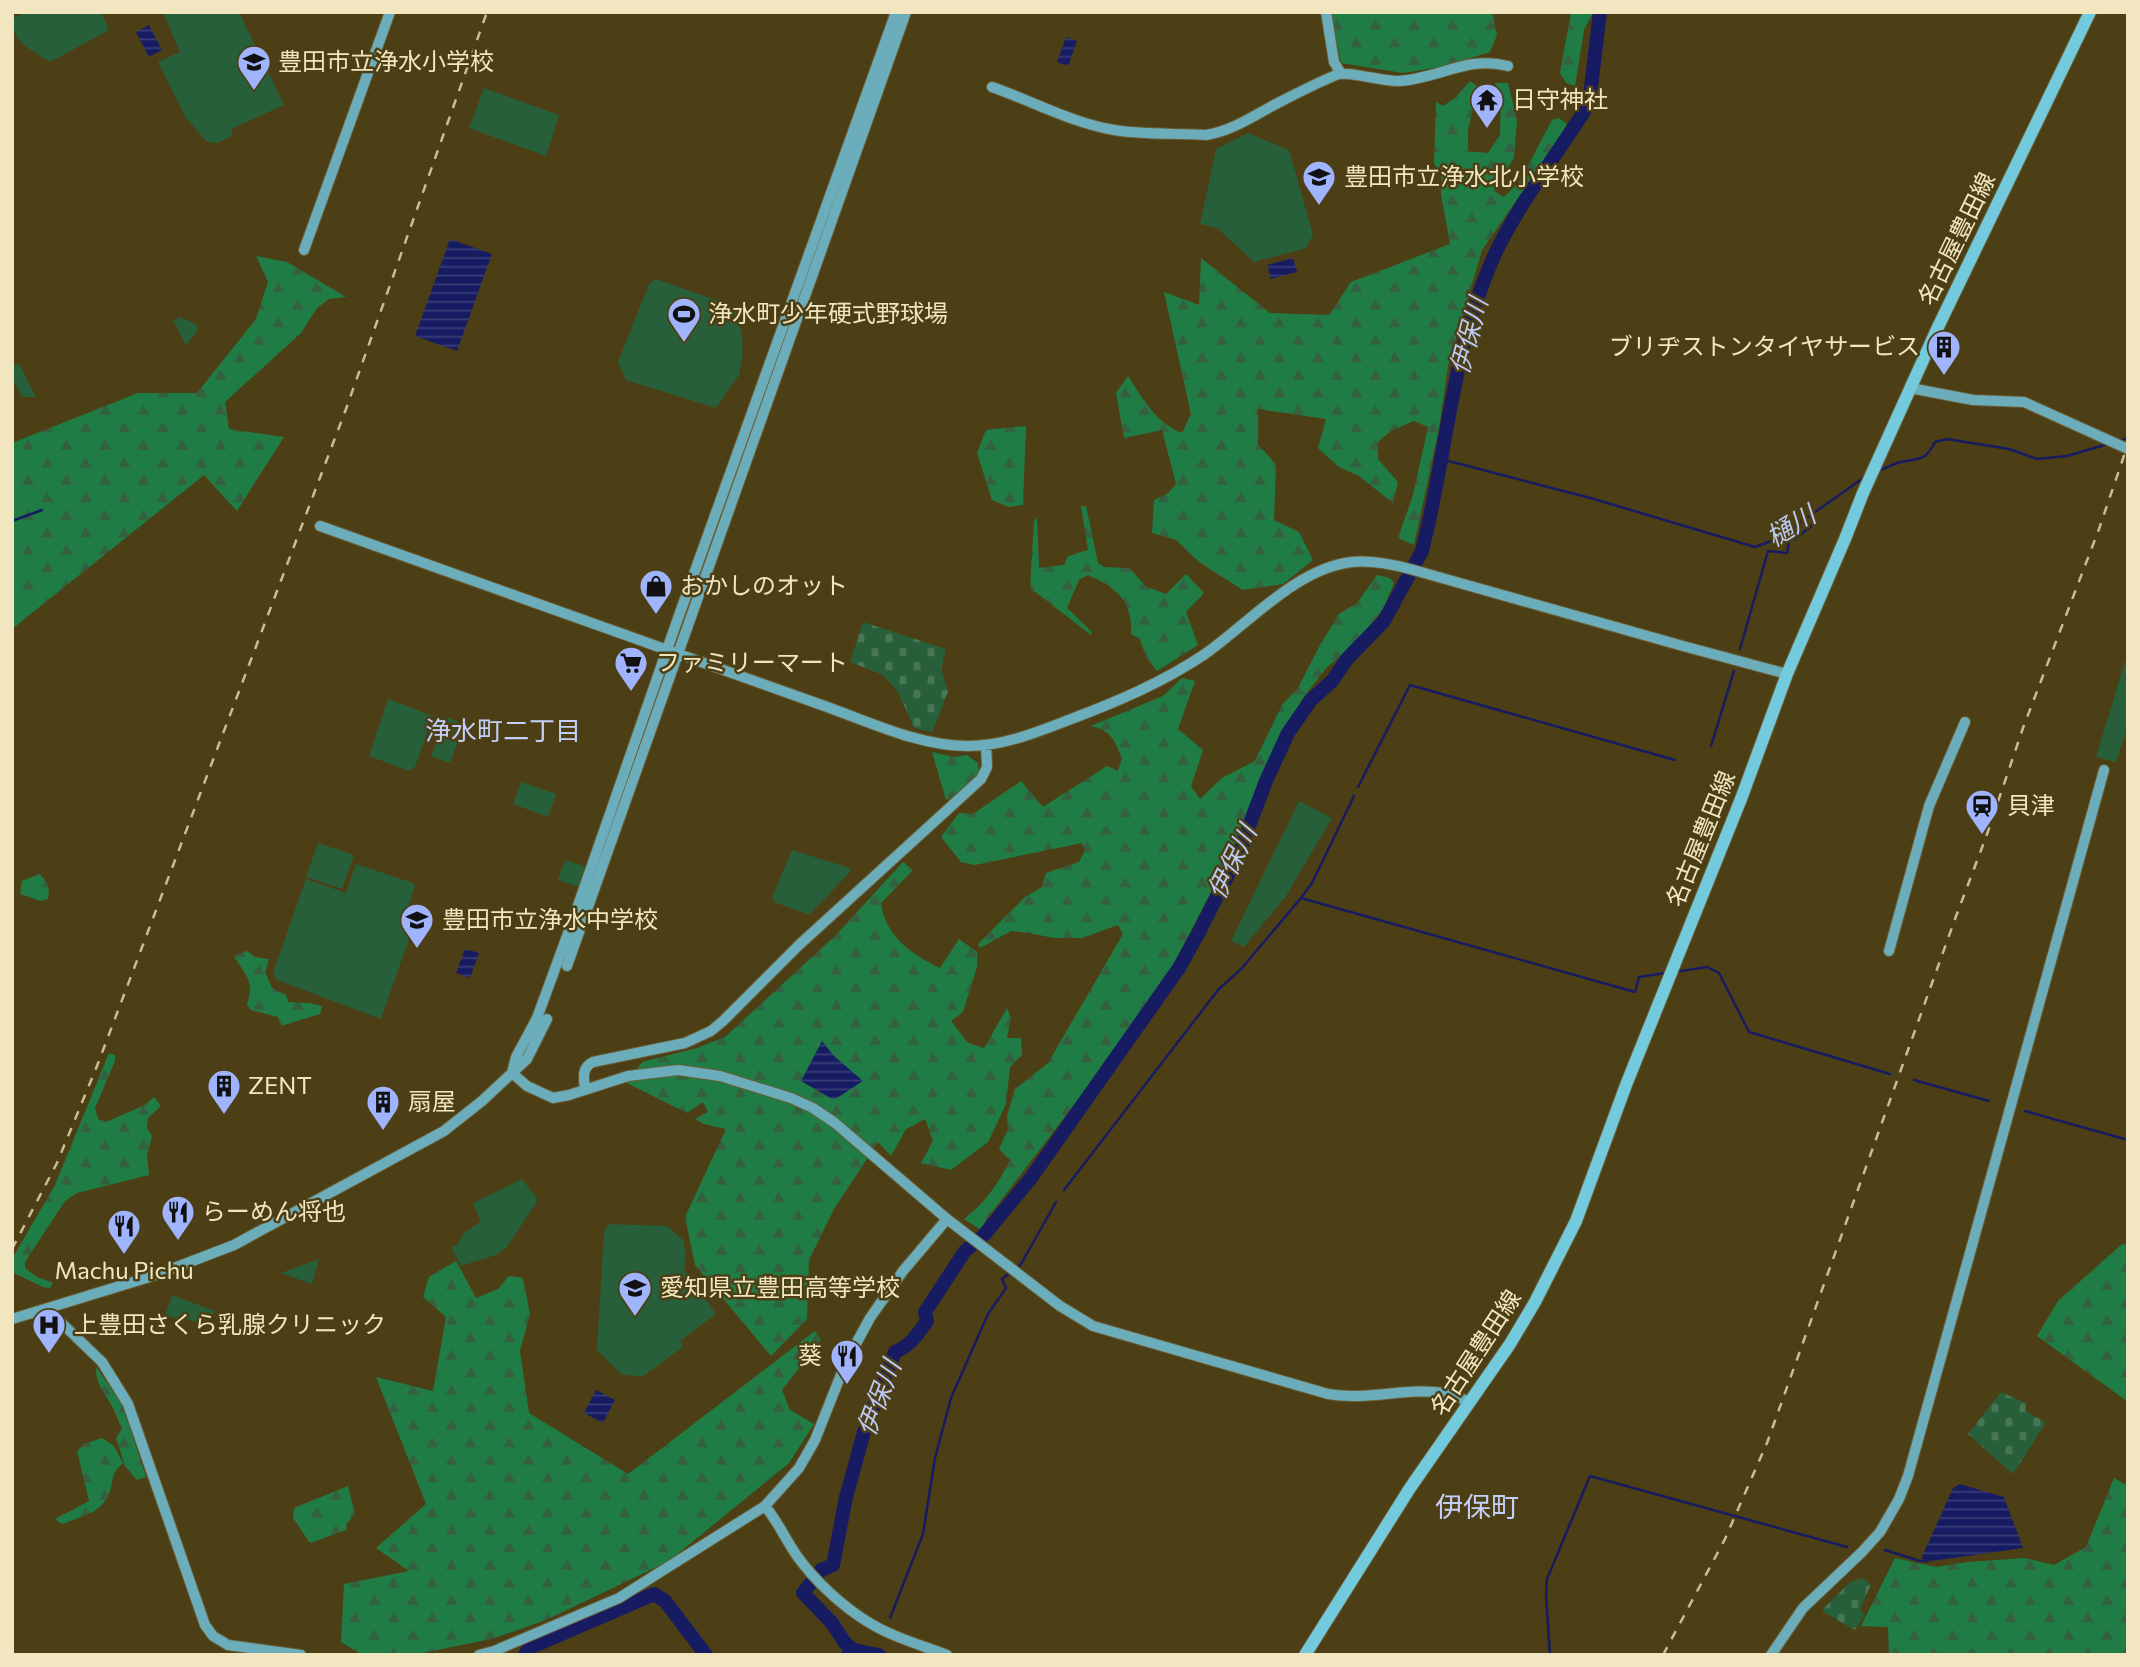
<svg xmlns="http://www.w3.org/2000/svg" width="2140" height="1667" viewBox="0 0 2140 1667" font-family="Commissioner,'Noto Sans JP',sans-serif">
<style>
.green{fill:#275f3a}
.forest{fill:url(#forest-firs)}
.cemetery{fill:url(#cemetery-stones)}
.water{fill:url(#water-rules)}
.lines{fill:none;stroke-linecap:round;stroke-linejoin:round}
.stream{stroke:#171c62;stroke-width:2.5}
.river{stroke:#171c62;stroke-width:14}
.secondary-casing{stroke:#6a5d34;stroke-width:12}
.primary-casing{stroke:#6a5d34;stroke-width:14}
.secondary{stroke:#6badbb;stroke-width:10}
.primary{stroke:#73cadc;stroke-width:12}
.rail{stroke:#c9bd96;stroke-width:2.5;stroke-dasharray:9 9;stroke-linecap:butt}
.labels{text-anchor:middle;stroke-width:5;stroke-linejoin:round;paint-order:stroke}
.poi-label{font-size:24px;fill:#f2e6c0;stroke:#4c3f15;text-anchor:start}
.street-label{font-size:24px;fill:#f2e6c0;stroke:#4c3f15}
.water-label{font-size:26px;font-style:italic;fill:#bdc9f3;stroke:#4c3f15}
.neighbourhood-label{font-size:26px;fill:#c3cff9;stroke:#4c3f15}
.quarter-label{font-size:28px;fill:#c3cff9;stroke:#4c3f15}
</style>
<defs>
<pattern id="forest-firs" width="22" height="20" patternUnits="userSpaceOnUse" patternTransform="scale(1.75)"><rect width="22" height="20" fill="#207c45"/><path d="M5 1l3.5 6h-7zM16 11l3.5 6h-7z" fill="#346040"/></pattern>
<pattern id="cemetery-stones" width="16" height="16" patternUnits="userSpaceOnUse" patternTransform="scale(1.75)"><rect width="16" height="16" fill="#275f3a"/><path d="M2 7V4a2 2 0 0 1 4 0v3zM10 15v-3a2 2 0 0 1 4 0v3z" fill="#477655"/></pattern>
<pattern id="water-rules" width="6" height="5" patternUnits="userSpaceOnUse" patternTransform="scale(1.75)"><rect width="6" height="5" fill="#171c62"/><path d="M0 2.5h6" fill="none" stroke="#393d77"/></pattern>
</defs>
<rect width="100%" height="100%" fill="#4c3f15"/>
<path class="green" d="M26 12H101L109 30 50 62C32 50 12 43 12 19Z
M170 12H239L284 105 231 129 233 135 217 143 207 142 186 118 158 62 180 52 164 15Z
M484 88 559 115 546 156 469 128Z
M1248 133 1289 150 1313 235 1306 248 1254 262 1217 228 1200 224 1216 149Z
M656 279 727 304 736 311 742 334 743 355 739 375 716 408 626 380 618 362 649 284Z
M180 317 196 324 198 330 186 345 173 321Z
M19 364 36 397H22L12 378V367Z
M2125 661 2128 662V726L2116 762 2096 757Z
M388 699 433 716 415 767 409 771 369 756Z
M446 717 464 724 450 763 431 756Z
M521 782 556 794 548 817 513 804Z
M1299 801 1332 818 1286 896 1244 947 1231 941Z
M318 843 354 855 342 889 306 877Z
M792 850 850 868 851 871 811 913 807 914 774 902 772 897Z
M565 860 585 866 579 887 558 880Z
M356 864 413 883 415 886 405 916 412 930 381 1019 277 980 273 973 306 879 346 893Z
M522 1179 538 1200 507 1247 496 1255 461 1266 451 1247 457 1245 463 1234 481 1221 473 1203Z
M609 1224 667 1226 683 1240 686 1255 684 1269 716 1314 680 1341 683 1347 642 1377 621 1374 597 1350 604 1231Z
M319 1259 312 1284 281 1273Z
M172 1295 215 1311 209 1324 165 1316Z"/>
<path class="forest" d="M1331 12H1492L1497 35 1490 52 1441 67 1403 73 1341 63Z
M1571 12H1593L1584 30 1575 86 1566 83 1560 73Z
M1470 81 1478 87 1468 130V151L1488 153 1500 135 1501 99 1495 83H1508L1517 121 1514 158 1494 191 1504 197 1520 181 1552 120 1559 118 1567 124 1560 138 1482 250 1448 366 1439 428 1414 545 1398 538 1413 495 1428 427 1414 421 1391 431 1378 442V459L1398 482 1393 503 1359 476 1339 467 1318 448 1326 419 1258 409V444L1276 465 1274 520 1299 532 1313 560 1283 584 1243 590 1199 562 1176 540 1152 533 1154 500 1168 493 1176 484 1162 430 1124 438 1116 393 1128 376C1143 399 1156 423 1182 433L1191 414 1164 292 1199 305 1201 258 1270 313 1329 315 1351 282 1450 244 1441 194V175L1434 163 1436 102 1443 106 1455 98Z
M256 256 287 262 346 297 329 299 317 308 301 333 225 402 229 429 284 437 237 511 204 475 12 629V443L138 393H197L256 319 268 282Z
M1026 426 1023 505 1009 507 992 500 977 453 986 430Z
M1081 506H1086L1098 563 1104 567 1129 568 1147 587 1166 594 1186 574 1204 593 1186 612 1198 645 1157 671 1146 657 1140 639 1131 634C1133 600 1116 588 1088 575L1079 580 1067 608 1091 631V635L1030 588 1034 521 1037 518 1039 568 1064 565 1068 556 1088 550Z
M1377 575 1390 578 1394 583 1383 609 1356 644 1327 667 1305 695 1288 723 1263 776 1240 835 1173 966 1079 1098 986 1220 981 1230 964 1219C984 1204 999 1183 1010 1160L999 1149 1008 1129 1007 1116 1015 1089 1048 1063 1123 934 1118 925 1082 938H1054L1029 933 1011 931 980 948 978 944 1025 897 1042 887 1046 873 1079 862 1085 850 1082 843 975 865 961 862 941 837 959 813 973 814 1021 781 1043 807 1107 766 1118 771 1122 758C1114 740 1112 731 1091 726L1163 696 1182 678 1195 681 1178 729 1203 750 1191 786 1200 799 1222 778 1255 761 1282 705 1298 688 1320 645 1339 614 1357 603Z
M932 752 954 757 967 755 978 763 979 775 956 797 946 800Z
M903 862 913 870 881 903C886 937 911 954 940 968L959 939 977 952V967L963 1012 951 1021 968 1043 984 1048 1007 1008 1011 1019 1007 1038H1021L1022 1055 1010 1067 1006 1104 988 1142 951 1170 921 1163 933 1141 925 1119 906 1129 891 1156 878 1142 834 1209 809 1260 807 1319 771 1356 695 1265 685 1217 726 1129 704 1124 695 1119 708 1112 703 1102 687 1113 627 1083 642 1062 697 1048 725 1037 837 934Z
M39 874C48 882 50 887 48 899L41 901 20 894 22 881Z
M247 951 255 957 269 959 265 972 272 988 286 995 288 1002 310 1003 322 1006 320 1014 281 1026 278 1017 251 1010 247 1004C255 980 245 975 234 956Z
M109 1053 115 1055V1061L95 1108 98 1119 106 1122 145 1105 154 1097 161 1106 148 1118 147 1128 152 1136 147 1155 149 1175 77 1193 65 1201 25 1262V1268L37 1277 53 1283 50 1288 43 1287 14 1273 12 1259 55 1185Z
M2122 1244 2128 1245V1402L2037 1336 2058 1301Z
M456 1261 476 1298 498 1289 509 1276 523 1278 530 1314 520 1351 529 1413 628 1474 815 1331 821 1340 782 1390 790 1410 814 1424 789 1463 669 1561 546 1620 491 1639 413 1655 359 1653 341 1642 344 1584 409 1571 376 1548 426 1504 376 1377 433 1391 446 1317 423 1297 429 1277Z
M96 1367 122 1404 146 1477 137 1480 125 1466 116 1438 122 1429C119 1422 116 1414 113 1408 105 1393 95 1384 96 1367Z
M102 1438 114 1446 123 1463C112 1473 114 1475 111 1488 104 1513 83 1516 62 1524L55 1519 89 1501 77 1451 84 1444Z
M2114 1478 2128 1486V1655H1889L1888 1627 1861 1626 1895 1558 1936 1567 1968 1562 2025 1558 2054 1565 2086 1547Z
M348 1486 355 1514 347 1523 346 1530 310 1543 293 1518 294 1508Z"/>
<path class="cemetery" d="M863 622 946 649 941 669 948 692 932 732 914 728 898 692 883 675 850 662Z
M2001 1392 2026 1403 2025 1411 2046 1422 2013 1474 1968 1434Z
M1863 1578 1871 1585 1860 1609 1865 1615 1855 1630 1823 1612V1609L1850 1582Z"/>
<path class="water" d="M149 25 162 50 149 57 136 32Z
M1066 37 1077 41 1068 66 1057 62Z
M450 239 492 254 457 351 415 336Z
M1293 258 1297 272 1271 279 1267 265Z
M465 949 479 953 470 978 456 973Z
M822 1041 834 1056 863 1081 837 1098 832 1099 801 1081Z
M596 1390 615 1400 603 1423 584 1413Z
M1960 1484 2004 1497 2023 1548 1932 1561 1921 1559 1953 1488Z"/>
<g class="lines">
<path class="stream" d="M2118 441 2128 438
M1441 459 1594 499 1755 547 1777 539 1866 476
M1878 471C1886 468 1893 464 1901 462 1921 458 1925 461 1935 442L1947 439 2009 449 2037 459 2067 456 2108 444
M12 521 42 510
M1740 649 1768 551 1787 553 1789 541C1798 539 1806 529 1814 524
M1711 746 1734 671
M1358 787 1410 685 1675 760
M1301 898 1312 883 1354 796
M1675 972 1707 967 1719 973 1749 1032 1890 1074
M1914 1080 1989 1101
M2025 1111 2128 1140
M1064 1190 1218 990 1242 968 1301 898 1635 992 1639 977 1665 973
M1017 1268 1021 1264 1056 1202
M1885 1550 1920 1561H1928
M890 1618 923 1534 935 1458 951 1398 988 1314 1006 1288 1002 1279 1011 1272
M876 1653 879 1649
M1550 1655 1546 1595 1547 1579 1590 1476 1847 1547"/>
<path class="river" d="M854 1650 845 1643 832 1623 803 1593 821 1570 833 1565 846 1497 864 1432 895 1352C910 1346 918 1334 927 1321L925 1312 965 1251 984 1235 1031 1178 1179 968 1199 932 1238 855 1266 781 1288 733 1311 700 1332 681 1347 659 1384 621 1422 551 1427 530C1448 438 1455 342 1494 256 1519 203 1556 156 1587 107L1590 96 1600 12
M848 1654 854 1650 879 1655
M525 1655 529 1648 654 1594 665 1601 706 1655"/>
<defs>
<path id="secondary" d="M1326 12 1334 62 1340 72
M992 87C1032 101 1072 123 1114 130 1144 135 1176 133 1206 135 1231 131 1252 117 1274 105 1295 94 1315 84 1336 75 1346 70 1384 82 1399 81 1438 79 1468 55 1508 66
M304 250 390 12
M1910 388 1973 400 2024 402 2128 449
M320 526 830 708C874 724 921 746 968 746 1002 746 1035 733 1066 721 1114 703 1162 683 1205 654 1249 623 1297 568 1352 562 1372 560 1391 564 1410 569L1683 646 1787 674
M1889 951 1929 806 1965 722
M567 966 906 12
M512 1073 516 1057 537 1018 574 917 677 621 896 12
M512 1073 527 1086 553 1098 569 1095 628 1076 678 1070 720 1076 791 1098 813 1108 835 1123 947 1219 1060 1306 1093 1326 1328 1394C1368 1401 1407 1387 1444 1393 1453 1395 1462 1399 1470 1402
M585 1090C584 1078 581 1068 593 1062L685 1043 711 1031 723 1021 799 945 981 779 987 767 986 745
M48 1310 102 1362 128 1404 205 1625 213 1636 228 1645 301 1655
M12 1319 156 1275 234 1245 444 1131 482 1101 527 1059 547 1019
M765 1506C778 1522 786 1540 797 1556 815 1581 842 1606 868 1622 892 1637 921 1645 947 1655
M479 1655 494 1651 619 1598 765 1506 799 1468 815 1440 846 1362 870 1318 903 1271 947 1219
M1771 1655 1803 1608 1862 1552 1880 1532 1899 1499 1908 1476 2104 770"/>
<path id="primary" d="M1305 1655 1410 1488 1510 1344 1535 1302 1576 1221 1626 1085 1741 799 1787 674 1845 539 1863 493 1938 327 2090 12"/>
</defs>
<use href="#secondary" class="secondary-casing"/>
<use href="#primary" class="primary-casing"/>
<use href="#secondary" class="secondary"/>
<use href="#primary" class="primary"/>
<path class="rail" d="M12 1249 57 1163 97 1066 346 409 487 12
M1663 1655 1725 1539 1767 1443 1955 919 1986 837 2023 728 2099 529 2128 444"/>
</g>
<defs>
<symbol id="school-pin" viewBox="-11 -11 22 30"><path d="M0 17L-7.5 6A9.5 9.5 0 1 1 7.5 6Z" fill="#a0b3fd" stroke="#4c3f15"/><path d="M0-5L7-2L0 1L-7-2ZM-4 1L0 2.5L4 1V4Q0 6-4 4Z" fill="#111"/></symbol>
<symbol id="temple-pin" viewBox="-11 -11 22 30"><path d="M0 17L-7.5 6A9.5 9.5 0 1 1 7.5 6Z" fill="#a0b3fd" stroke="#4c3f15"/><path d="M0-6L5-2H3V0L6.5 2.5H4V6H1.5V3h-3V6H-4V2.5H-6.5L-3 0V-2H-5Z" fill="#111"/></symbol>
<symbol id="stadium-pin" viewBox="-11 -11 22 30"><path d="M0 17L-7.5 6A9.5 9.5 0 1 1 7.5 6Z" fill="#a0b3fd" stroke="#4c3f15"/><path d="M0-5a6.5 5 0 1 0 0 10a6.5 5 0 1 0 0-10ZM-3.5-1.8h7v3.6h-7Z" fill="#111"/></symbol>
<symbol id="building-pin" viewBox="-11 -11 22 30"><path d="M0 17L-7.5 6A9.5 9.5 0 1 1 7.5 6Z" fill="#a0b3fd" stroke="#4c3f15"/><path d="M-4-6H4V6H1V3H-1V6H-4ZM-2.5-4.3h1.7v1.8h-1.7ZM.8-4.3h1.7v1.8H.8ZM-2.5-1h1.7V.8h-1.7ZM.8-1h1.7V.8H.8Z" fill="#111"/></symbol>
<symbol id="shop-pin" viewBox="-11 -11 22 30"><path d="M0 17L-7.5 6A9.5 9.5 0 1 1 7.5 6Z" fill="#a0b3fd" stroke="#4c3f15"/><path d="M-5-2.5h2.3a2.7 3.5 0 0 1 5.4 0H5L5.5 6h-11ZM-1.5-2.5h3a1.5 2.3 0 0 0-3 0Z" fill="#111"/></symbol>
<symbol id="supermarket-pin" viewBox="-11 -11 22 30"><path d="M0 17L-7.5 6A9.5 9.5 0 1 1 7.5 6Z" fill="#a0b3fd" stroke="#4c3f15"/><path d="M-6-5.5h2.5l.6 2H6L4.5 2H-2.5L-4.4-4H-6ZM-1.5 3.2a1.3 1.3 0 1 0 .1 0ZM3 3.2a1.3 1.3 0 1 0 .1 0Z" fill="#111"/></symbol>
<symbol id="station-pin" viewBox="-11 -11 22 30"><path d="M0 17L-7.5 6A9.5 9.5 0 1 1 7.5 6Z" fill="#a0b3fd" stroke="#4c3f15"/><path d="M-3-6H3Q5-6 5-4V2Q5 4 3 4L4.5 6H3L1.5 4h-3L-3 6H-4.5L-3 4Q-5 4-5 2V-4Q-5-6-3-6ZM-3.5-4v3h7v-3ZM-3.5 1v1.5H-2V1ZM2 1v1.5H3.5V1Z" fill="#111"/></symbol>
<symbol id="restaurant-pin" viewBox="-11 -11 22 30"><path d="M0 17L-7.5 6A9.5 9.5 0 1 1 7.5 6Z" fill="#a0b3fd" stroke="#4c3f15"/><path d="M-5-6h1v4h1v-4h1v4h1v-4h1v5L-1.5 .5V6h-2V.5L-5-1ZM5-6V6H3V1.5H1.5Q1.5-4 5-6Z" fill="#111"/></symbol>
<symbol id="hospital-pin" viewBox="-11 -11 22 30"><path d="M0 17L-7.5 6A9.5 9.5 0 1 1 7.5 6Z" fill="#a0b3fd" stroke="#4c3f15"/><path d="M-5-5h3v3.5h4V-5h3V5h-3V1.5h-4V5h-3Z" fill="#111"/></symbol>
</defs>
<g fill-rule="evenodd">
<use href="#school-pin" x="235" y="43" width="38" height="52"/>
<use href="#temple-pin" x="1468" y="81" width="38" height="52"/>
<use href="#school-pin" x="1300" y="158" width="38" height="52"/>
<use href="#stadium-pin" x="665" y="295" width="38" height="52"/>
<use href="#building-pin" x="1925" y="328" width="38" height="52"/>
<use href="#shop-pin" x="637" y="567" width="38" height="52"/>
<use href="#supermarket-pin" x="612" y="644" width="38" height="52"/>
<use href="#station-pin" x="1963" y="787" width="38" height="52"/>
<use href="#school-pin" x="398" y="901" width="38" height="52"/>
<use href="#building-pin" x="205" y="1067" width="38" height="52"/>
<use href="#building-pin" x="364" y="1083" width="38" height="52"/>
<use href="#restaurant-pin" x="159" y="1193" width="38" height="52"/>
<use href="#restaurant-pin" x="105" y="1207" width="38" height="52"/>
<use href="#school-pin" x="616" y="1269" width="38" height="52"/>
<use href="#hospital-pin" x="30" y="1306" width="38" height="52"/>
<use href="#restaurant-pin" x="828" y="1337" width="38" height="52"/>
</g>
<g class="labels">
<g class="poi-label">
<text x="278" y="70">豊田市立浄水小学校</text>
<text x="1512" y="108">日守神社</text>
<text x="1344" y="185">豊田市立浄水北小学校</text>
<text x="708" y="322">浄水町少年硬式野球場</text>
<text x="1920" y="355" text-anchor="end">ブリヂストンタイヤサービス</text>
<text x="680" y="594">おかしのオット</text>
<text x="656" y="671">ファミリーマート</text>
<text x="2007" y="814">貝津</text>
<text x="442" y="928">豊田市立浄水中学校</text>
<text x="248" y="1094">ZENT</text>
<text x="408" y="1110">扇屋</text>
<text x="202" y="1220">らーめん将也</text>
<text x="124" y="1279" text-anchor="middle">Machu Pichu</text>
<text x="660" y="1296">愛知県立豊田高等学校</text>
<text x="74" y="1333">上豊田さくら乳腺クリニック</text>
<text x="822" y="1364" text-anchor="end">葵</text>
</g>
<g class="street-label">
<text transform="translate(1957 239) rotate(-64)" y="8">名古屋豊田線</text>
<text transform="translate(1701 839) rotate(-68)" y="8">名古屋豊田線</text>
<text transform="translate(1476 1353) rotate(-57)" y="8">名古屋豊田線</text>
</g>
<g class="water-label">
<text transform="translate(1469 336) rotate(-75)" y="9">伊保川</text>
<text transform="translate(1791 526) rotate(-32)" y="9">樋川</text>
<text transform="translate(1232 862) rotate(-64)" y="9">伊保川</text>
<text transform="translate(879 1398) rotate(-69)" y="9">伊保川</text>
</g>
<g class="neighbourhood-label">
<text x="503" y="740">浄水町二丁目</text>
</g>
<g class="quarter-label">
<text x="1477" y="1517">伊保町</text>
</g>
</g>
<rect width="2140" height="1667" fill="none" stroke="#f2e6c0" stroke-width="28"/>
</svg>
